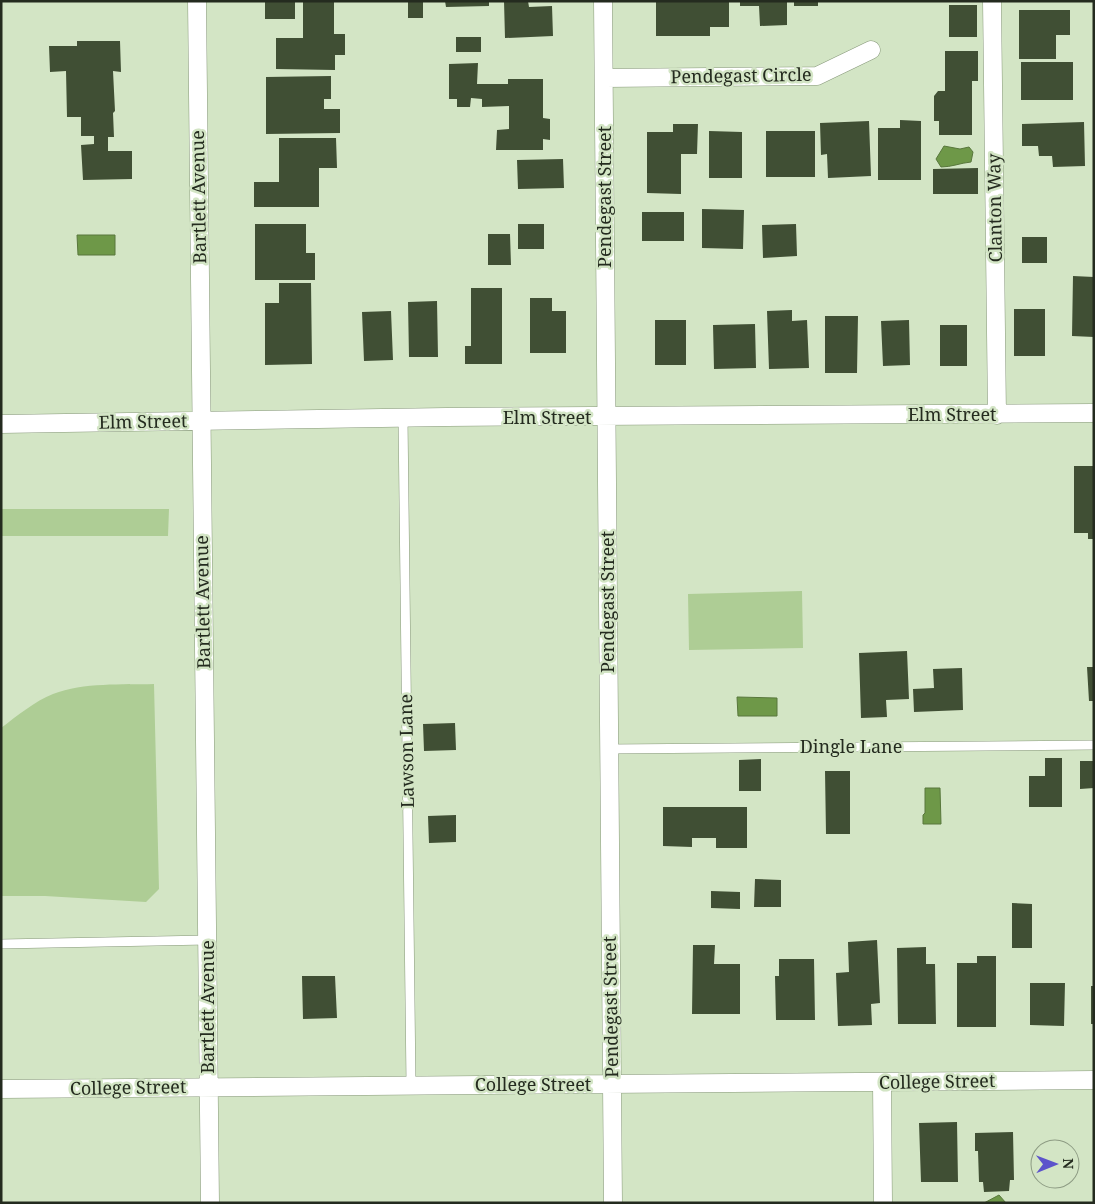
<svg xmlns="http://www.w3.org/2000/svg" width="1095" height="1204" viewBox="0 0 1095 1204" font-family="'Noto Serif',serif">
<style>
.green{fill:#aecd95}
.water{fill:#6e9848;stroke:#58773c}
.building{fill:#404f34}
.lines{fill:none;stroke-linecap:round;stroke-linejoin:round}
.lane-casing{stroke:#87987a;stroke-width:10}
.street-casing{stroke:#87987a;stroke-width:19}
.lane{stroke:#fff;stroke-width:9}
.street{stroke:#fff;stroke-width:18}
.labels{text-anchor:middle;stroke-width:5;stroke-linejoin:round;paint-order:stroke}
.street-label{font-size:18px;fill:#242b1f;stroke:#d3e5c5}
</style>
<rect width="100%" height="100%" fill="#d3e5c5"/>
<path class="green" d="M1 509H169L168 536H1Z
M802 591 803 648 689 650 688 594Z
M154 684 159 889 146 902 45 896H1V728C17 716 35 701 53 694 84 682 122 685 154 684Z"/>
<path class="water" d="M944 146 960 149 969 147 973 152 971 162C960 163 952 167 941 167L936 159Z
M77 235H115V255H78Z
M737 697 777 698V716H738Z
M925 788H940L941 824H923V815L925 813Z
M999 1195 1006 1203H984Z"/>
<path class="building" d="M265 1H295V19H265Z
M303 1H334V34H345V55H335V70L276 69V38H303Z
M408 1H423V18H408Z
M445 1H489V6L446 7Z
M504 1H528L529 7 552 6 553 36 505 38Z
M656 1H729V27H710V36H656Z
M740 1H787V25L760 26 759 6H740Z
M794 1H818V6H794Z
M949 5H977V37H949Z
M1019 10H1070V35H1056V59H1019Z
M456 37H481V52H456Z
M77 41H120L121 72 113 71 115 111 113 113 114 137H108V151H132V179L83 180 81 145 94 144V136H81V117H67L66 71 50 72 49 46H77Z
M945 51H978V81H972V135H939V121H934V96L938 91H945Z
M1021 62H1073V100H1021Z
M478 63 477 84H508V79H543V118L550 119V140L543 139V150H496L497 130 509 129V106L482 107V99L471 98 470 107H457V99H449V64Z
M331 76V99H324V109H340V133L266 134V77Z
M900 120 921 121V180H878V128H900Z
M869 121 871 176 828 178 827 154 821 155 820 123Z
M1084 122 1085 166 1053 167 1052 156H1039L1038 146H1022V124Z
M673 124H698L697 154H681V194L647 193V132H673Z
M709 131 742 132V178H709Z
M766 131H815V177H766Z
M279 138H336L337 168H319V207H254V182H279Z
M563 159 564 188 518 189 517 160Z
M978 168V194H933V169Z
M702 209 744 210 743 249 702 248Z
M642 212H684V241H642Z
M255 224H306V253H315V280H255Z
M518 224H544V249H518Z
M796 224 797 256 763 258 762 225Z
M488 234H510L511 265H488Z
M1022 237H1047V263H1022Z
M1073 276 1094 277V337L1072 336Z
M279 283H311L312 364 265 365V303H279Z
M471 288H502V364H465V346H471Z
M530 298H552V311H566V353H530Z
M437 301 438 357H409L408 302Z
M1014 309H1045V356H1014Z
M792 310V321L807 320 809 368 769 369 767 311Z
M391 311 393 360 364 361 362 312Z
M825 316H858L857 373H825Z
M655 320H686V365H655Z
M909 320 910 365 883 366 881 321Z
M755 324 756 368 714 369 713 325Z
M940 325H967V366H940Z
M1074 466H1094V539H1088V533H1074Z
M907 651 909 699 886 700 887 717 861 718 859 653Z
M1087 667H1094V701H1089Z
M962 668 963 710 914 712 913 689 934 688 933 669Z
M455 723 456 750 424 751 423 724Z
M1045 758H1062V807H1029V776H1045Z
M761 759V791H739V760Z
M1080 761H1094V788L1080 789Z
M825 771H850V834H826Z
M663 807H747V848H716V838H692V847L663 846Z
M456 815V842L429 843 428 816Z
M755 879 781 880V907H754Z
M711 891 740 892V909L711 908Z
M1012 903 1032 904V948H1012Z
M877 940 880 1003 871 1004 872 1025 838 1026 836 973 849 972 848 942Z
M693 945H715L714 964H740V1014H692Z
M926 947V964H935L936 1024H898L897 948Z
M977 956H996V1027H957V963H977Z
M779 959H814L815 1020H776L775 976H779Z
M302 976H335L337 1018 303 1019Z
M1030 983H1065L1064 1026 1030 1025Z
M1091 986H1094V1024H1091Z
M957 1122 958 1182H921L919 1123Z
M1013 1132 1014 1180H1010L1009 1191 984 1192 983 1182H979L978 1151H975V1133Z"/>
<g class="lines">
<defs>
<path id="lane" d="M403 418 411 1084
M608 749 1094 745
M1 944 208 940"/>
<path id="street" d="M197 1 210 1203
M603 1 613 1203
M992 1 997 415
M605 78 817 76 871 50
M1 424 446 417 1094 413
M882 1082 883 1203
M1 1089 1094 1080"/>
</defs>
<use href="#lane" class="lane-casing"/>
<use href="#street" class="street-casing"/>
<use href="#lane" class="lane"/>
<use href="#street" class="street"/>
</g>
<g class="labels">
<g class="street-label">
<text transform="translate(741 76) rotate(-1)" y="6">Pendegast Circle</text>
<text transform="translate(199 197) rotate(-91)" y="6">Bartlett Avenue</text>
<text transform="translate(605 197) rotate(-90)" y="6">Pendegast Street</text>
<text transform="translate(995 208) rotate(-91)" y="6">Clanton Way</text>
<text x="952" y="421">Elm Street</text>
<text x="547" y="424">Elm Street</text>
<text transform="translate(143 422) rotate(-1)" y="6">Elm Street</text>
<text transform="translate(203 602) rotate(-91)" y="6">Bartlett Avenue</text>
<text transform="translate(608 602) rotate(-90)" y="6">Pendegast Street</text>
<text x="851" y="753">Dingle Lane</text>
<text transform="translate(407 751) rotate(-91)" y="6">Lawson Lane</text>
<text transform="translate(208 1007) rotate(-90)" y="6">Bartlett Avenue</text>
<text transform="translate(611 1007) rotate(-91)" y="6">Pendegast Street</text>
<text transform="translate(937 1082) rotate(-1)" y="6">College Street</text>
<text x="533" y="1091">College Street</text>
<text transform="translate(128 1088) rotate(-1)" y="6">College Street</text>
</g>
</g>
<rect width="1095" height="1204" fill="none" stroke="#242b1f" stroke-width="5"/>
<g transform="translate(1055 1164) rotate(89)"><circle r="24" fill="#d3e5c5" stroke="#8d9b83"/>
<path d="M0-4L9 19L0 12L-9 19Z" fill="#5c53cb"/>
<text y="-8" font-size="14" font-weight="bold" text-anchor="middle" fill="#242b1f">N</text>
</g>
</svg>
